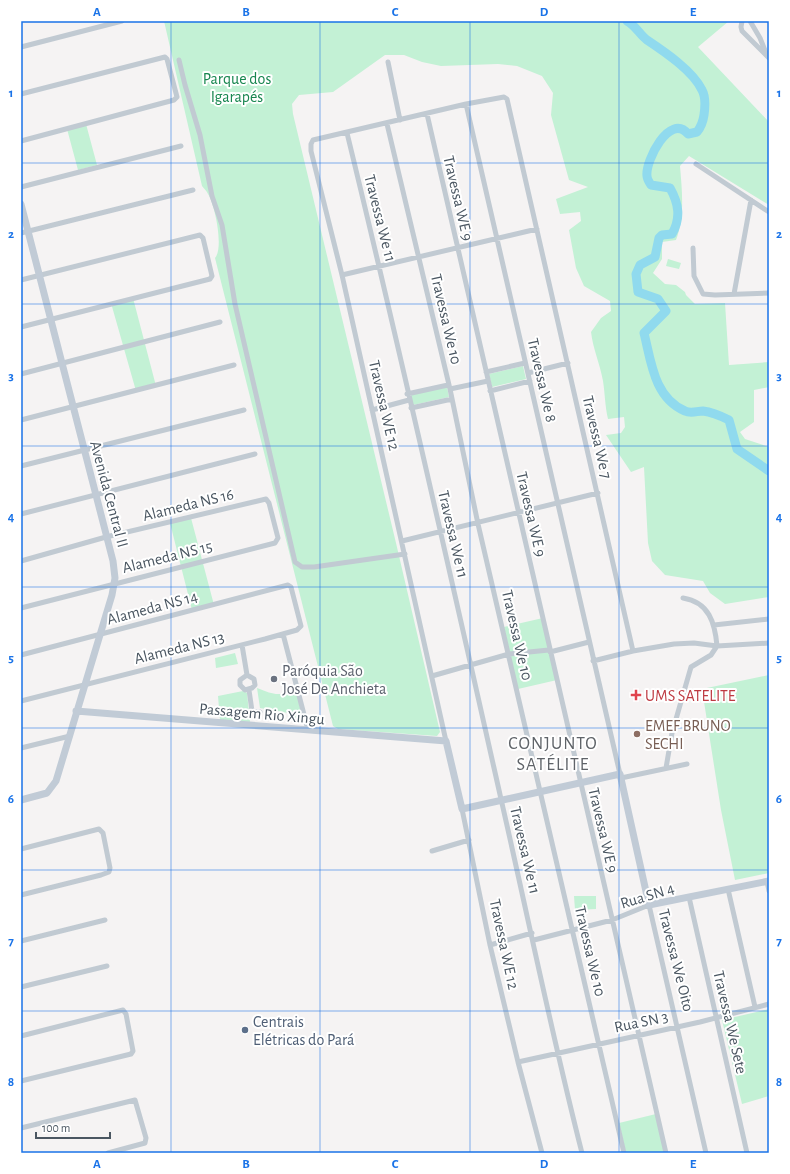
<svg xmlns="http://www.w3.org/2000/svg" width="790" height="1174" viewBox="0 0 790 1174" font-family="'Alegreya Sans',sans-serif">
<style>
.green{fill:#c3f1d5}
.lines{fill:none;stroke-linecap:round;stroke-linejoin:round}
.stream{stroke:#90daee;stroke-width:1.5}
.river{stroke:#90daee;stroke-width:9}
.street{stroke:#c1cad2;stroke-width:5}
.secondary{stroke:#c1cbd6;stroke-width:7}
.grid{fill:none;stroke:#1a73e8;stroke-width:1;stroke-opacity:0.55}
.worship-dot{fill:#6b7280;stroke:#fff;stroke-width:1.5}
.health-dot{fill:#e0444e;stroke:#fff;stroke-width:1.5}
.education-dot{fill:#8d6e63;stroke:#fff;stroke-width:1.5}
.service-dot{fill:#5c6f8a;stroke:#fff;stroke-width:1.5}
.labels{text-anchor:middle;stroke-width:4;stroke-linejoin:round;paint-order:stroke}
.park-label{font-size:16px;fill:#17864f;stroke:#fff}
.street-label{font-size:16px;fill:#4a5661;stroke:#fff}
.worship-label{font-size:16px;fill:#5b616d;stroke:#fff;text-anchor:start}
.health-label{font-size:16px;fill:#be3a42;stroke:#fff;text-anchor:start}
.education-label{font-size:16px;fill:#785e54;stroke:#fff;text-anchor:start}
.service-label{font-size:16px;fill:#4e5e75;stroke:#fff;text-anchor:start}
.quarter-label{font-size:18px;letter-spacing:1px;fill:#5f6368;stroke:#fff}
.neatline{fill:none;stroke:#1a73e8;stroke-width:1.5}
.grid-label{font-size:13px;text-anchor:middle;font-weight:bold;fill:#1a73e8}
</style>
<rect width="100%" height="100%" fill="#f5f3f3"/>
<path class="green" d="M164 21H729L698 47 769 122V205L689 156 680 166C682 191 685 216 676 240L662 242V259L653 273 665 284 676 285 685 292 686 295 695 304 725 303 729 365 769 362V387L754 390V422L740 432 745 439 769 447V597L725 604 710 593 703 581 665 575 652 561 648 543 644 467 631 472 606 435 621 433 625 427 624 417 608 419C605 406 605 394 603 381 600 364 593 349 591 332L601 318 611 311 610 301 584 286 576 268 569 230 581 221 580 212 560 214 556 199 588 187 569 180 551 115 553 93 542 76 517 66 498 64 441 66 422 62 404 55H385L333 92 299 95 292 104 293 114 396 543 440 732 437 736 338 729 333 726 215 258C224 248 215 205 208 194 207 191 204 189 202 186Z
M86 124 97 165 78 170 67 129Z
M668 259 681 263 679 269 666 266Z
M133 298 156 386 136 391 111 303Z
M523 366 526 379 492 387 489 374Z
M447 387 449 397 413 405 411 395Z
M191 518 214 605 192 610 170 523Z
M543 618 557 680 518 689 504 627Z
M235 653 238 664 216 668 215 658Z
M769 675V873L735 880 721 810 702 689Z
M257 688C275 695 279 697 296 688L303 722 292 721 288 713 260 708Z
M243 691 247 693 250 722 220 720 218 696Z
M574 896H596V909L575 910Z
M769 1009V1096L742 1104 722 1020Z
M656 1114 665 1153H626L619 1123Z"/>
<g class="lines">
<path class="stream" d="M635 25V21"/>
<path class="river" d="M627 21C636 26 640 35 647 40 665 52 693 71 702 90 706 97 705 108 704 115 703 122 701 127 697 132L688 134C670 112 645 161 647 176 647 179 649 182 651 185L670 188C679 204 681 218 672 234L662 235 659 238 655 257 640 265 636 274 638 292 658 299 666 311 644 333C651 361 654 398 685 411 691 414 697 411 703 411 712 412 721 416 729 420L737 449 769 471"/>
<path class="street" d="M742 21 741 27 742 31 769 58
M750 21 760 38 766 53
M21 47 122 21
M179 60 185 85 200 135 212 196 222 225 235 304 295 562 302 567H314L405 554
M388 62 400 120
M21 94 165 57 167 59 177 97 174 100 21 141
M466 104 620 774
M427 114 666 1153
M387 124 450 389 478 524 624 1153
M347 133C401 354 451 577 501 799 528 917 552 1036 582 1153
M696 164 769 212
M21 187 181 146
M21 233 193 190
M693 248 694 276 703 294 715 295 769 293
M342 275 537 229
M21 280 200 235 203 238 212 276 210 279 21 327
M734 294 751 200
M486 372 525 363
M528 373 568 363
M21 374 220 322
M450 389 488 381
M490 391 530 381
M407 394 448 385
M411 408 452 399
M372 410 409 400
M21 420 234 365
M21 466 244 410
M21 514 255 454
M402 541 598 493
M21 561 106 537 266 499 269 503 278 538 275 543 21 608
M683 598C709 602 715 623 717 646
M714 625 769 619
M283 634 308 730
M242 645 247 675 240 680V685L245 690 252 688 255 685 254 679 247 675
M550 652 589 642
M21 655 288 585 291 587 301 626 297 630 265 639 21 701
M593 661 633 651 674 644 694 643 717 646 769 643
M432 676 509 654 549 650
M249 690 252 711 260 712
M446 741 342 275 311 151V144L313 140 466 104 504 97 507 99 633 651
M21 748 70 736
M666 768 672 733 691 667 711 655 717 646
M621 778 687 764
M462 809 490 945 518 1062 542 1153
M21 849 99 829 103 833 110 868 109 872 101 875 21 895
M432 851 469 840
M767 881 769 891
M728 889 755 1007
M689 897 747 1153
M534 940 612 920 649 905 706 1153
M21 941 105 920
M490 945 532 933
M21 987 107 966
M21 1036 123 1010 126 1014 133 1051 131 1054 21 1081
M518 1062 700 1022 769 1004
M21 1128 135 1100 146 1138 145 1143 108 1153"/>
<path class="secondary" d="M21 204 113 561 115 578 112 595 56 781 47 793 21 800
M76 711 446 741 462 809 620 774 649 905 769 881"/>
</g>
<path class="grid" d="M171 21V1153M320 21V1153M470 21V1153M619 21V1153M21 163H769M21 304H769M21 446H769M21 587H769M21 728H769M21 870H769M21 1011H769"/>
<circle class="worship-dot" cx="274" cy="679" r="4"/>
<path class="health-dot" d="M634 689h4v4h4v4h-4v4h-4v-4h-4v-4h4z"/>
<circle class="education-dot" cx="637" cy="734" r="4"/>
<circle class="service-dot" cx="245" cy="1030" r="4"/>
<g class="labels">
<g class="park-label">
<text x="237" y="84">Parque dos<tspan x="237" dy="18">Igarapés</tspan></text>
</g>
<g class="street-label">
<text transform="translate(459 198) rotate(77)" y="6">Travessa WE 9</text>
<text transform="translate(381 218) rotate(76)" y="6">Travessa We 11</text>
<text transform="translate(447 319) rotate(77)" y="6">Travessa We 10</text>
<text transform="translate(543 380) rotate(77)" y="6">Travessa We 8</text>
<text transform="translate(385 405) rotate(77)" y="6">Travessa WE 12</text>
<text transform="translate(598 437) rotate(77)" y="6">Travessa We 7</text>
<text transform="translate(110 494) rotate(75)" y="6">Avenida Central II</text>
<text transform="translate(188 504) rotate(-14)" y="6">Alameda NS 16</text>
<text transform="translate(532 514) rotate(77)" y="6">Travessa WE 9</text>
<text transform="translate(454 534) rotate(77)" y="6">Travessa We 11</text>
<text transform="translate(167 556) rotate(-14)" y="6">Alameda NS 15</text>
<text transform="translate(152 607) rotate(-15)" y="6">Alameda NS 14</text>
<text transform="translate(518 635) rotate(77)" y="6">Travessa We 10</text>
<text transform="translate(179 647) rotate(-14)" y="6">Alameda NS 13</text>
<text transform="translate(262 713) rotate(5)" y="6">Passagem Rio Xingu</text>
<text transform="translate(604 830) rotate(77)" y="6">Travessa WE 9</text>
<text transform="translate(526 850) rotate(77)" y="6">Travessa We 11</text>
<text transform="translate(647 895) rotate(-17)" y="6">Rua SN 4</text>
<text transform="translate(505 944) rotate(78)" y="6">Travessa WE 12</text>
<text transform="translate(591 951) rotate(77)" y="6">Travessa We 10</text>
<text transform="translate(677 960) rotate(76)" y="6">Travessa We Oito</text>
<text transform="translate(641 1021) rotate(-12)" y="6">Rua SN 3</text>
<text transform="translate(731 1022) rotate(77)" y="6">Travessa We Sete</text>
</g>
<g class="worship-label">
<text x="282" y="676">Paróquia São<tspan x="282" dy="18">José De Anchieta</tspan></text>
</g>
<g class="health-label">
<text x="645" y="701">UMS SATELITE</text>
</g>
<g class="education-label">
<text x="645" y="731">EMEF BRUNO<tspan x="645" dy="18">SECHI</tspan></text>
</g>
<g class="service-label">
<text x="253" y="1027">Centrais<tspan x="253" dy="18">Elétricas do Pará</tspan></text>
</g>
<g class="quarter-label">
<text x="553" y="749">CONJUNTO<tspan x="553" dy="21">SATÉLITE</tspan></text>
</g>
</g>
<rect width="790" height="1174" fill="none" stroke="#ffffff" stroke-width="44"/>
<path d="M36 1132v6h74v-6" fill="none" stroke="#4a5661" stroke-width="2"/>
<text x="42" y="1132" font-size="12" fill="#4a5661" stroke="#ffffff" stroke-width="3" paint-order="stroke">100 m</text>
<rect x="22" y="22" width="746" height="1130" class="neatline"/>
<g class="grid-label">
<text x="97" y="16">A</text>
<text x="246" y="16">B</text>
<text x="395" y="16">C</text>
<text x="544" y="16">D</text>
<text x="693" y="16">E</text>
<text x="11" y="97">1</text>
<text x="779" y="97">1</text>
<text x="11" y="238">2</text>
<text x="779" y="238">2</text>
<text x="11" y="380">3</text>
<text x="779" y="380">3</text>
<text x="11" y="521">4</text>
<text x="779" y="521">4</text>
<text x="11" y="662">5</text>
<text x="779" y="662">5</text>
<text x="11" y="803">6</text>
<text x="779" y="803">6</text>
<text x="11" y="945">7</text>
<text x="779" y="945">7</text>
<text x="11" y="1086">8</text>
<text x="779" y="1086">8</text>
<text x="97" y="1168">A</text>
<text x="246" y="1168">B</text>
<text x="395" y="1168">C</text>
<text x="544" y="1168">D</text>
<text x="693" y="1168">E</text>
</g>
</svg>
